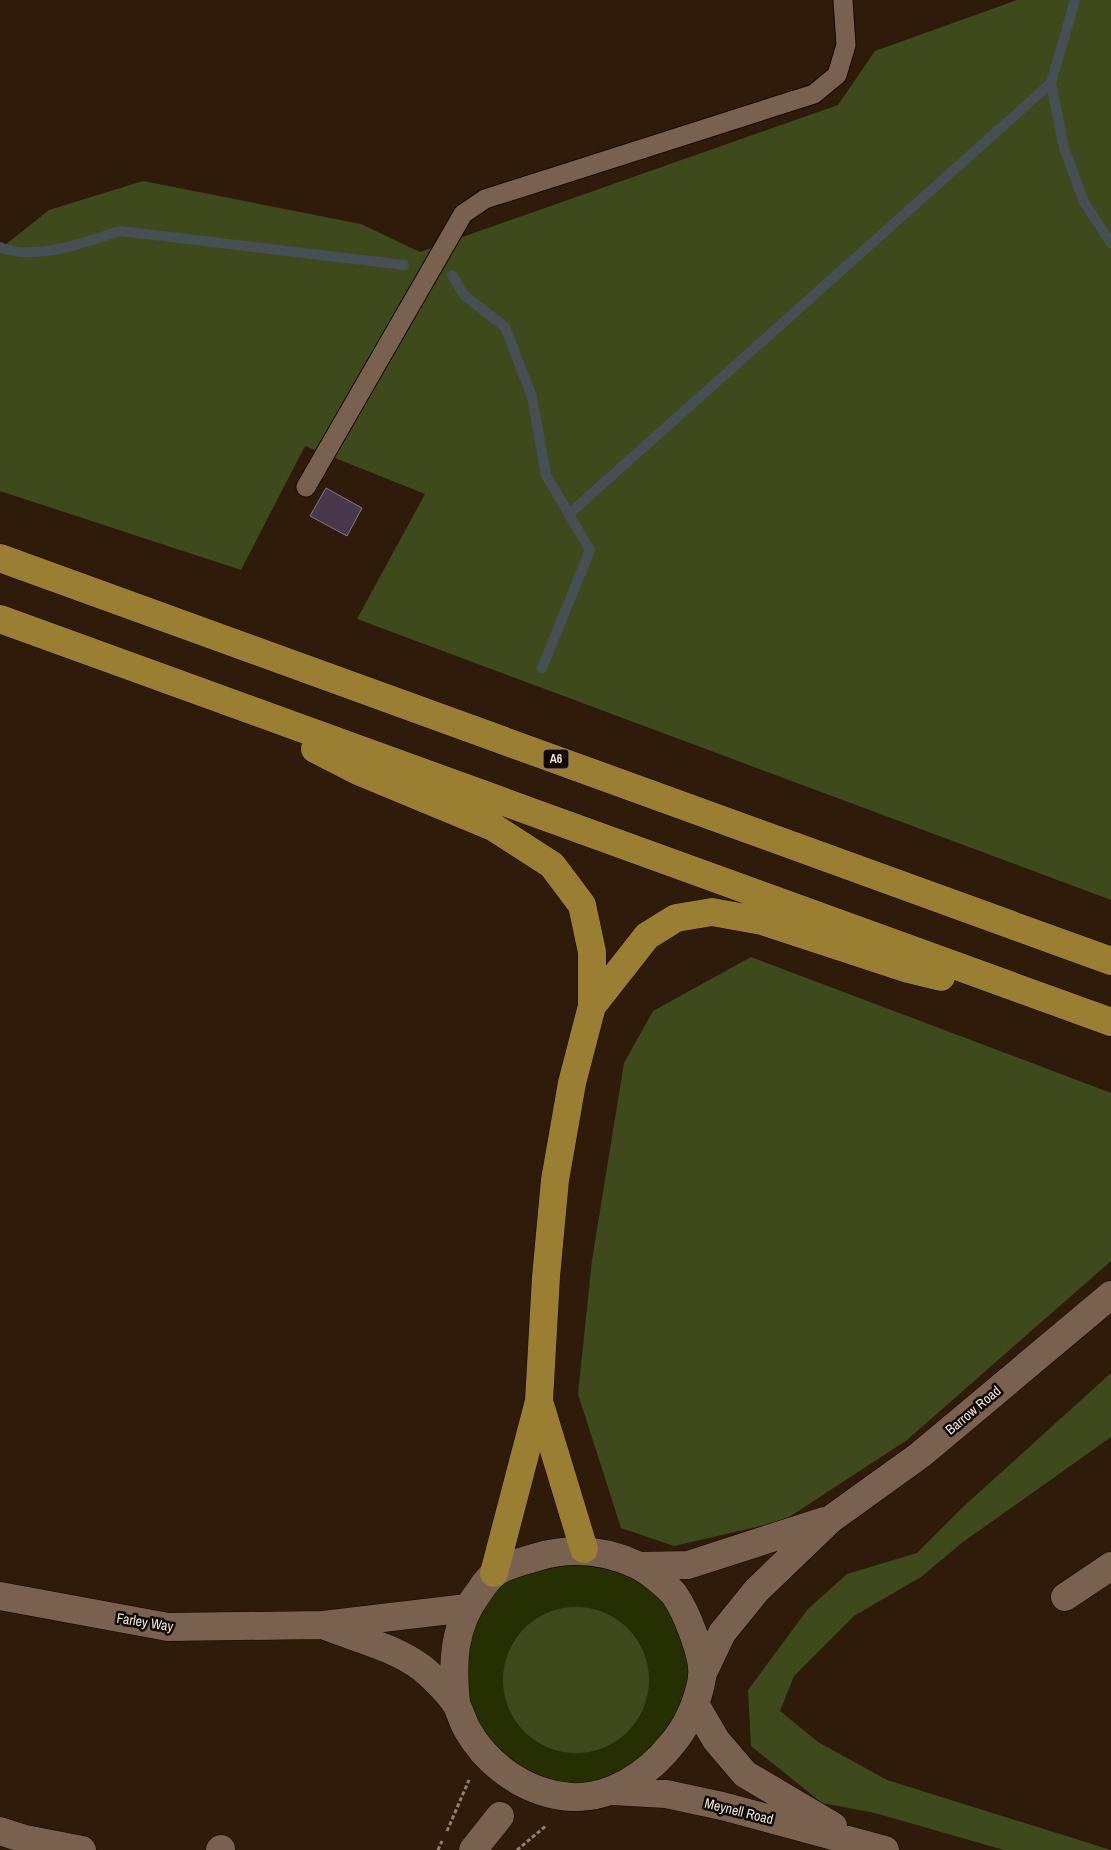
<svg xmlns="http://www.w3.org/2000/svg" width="1111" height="1850" viewBox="0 0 1111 1850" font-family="'Archivo Narrow',sans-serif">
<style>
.green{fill:#252f02;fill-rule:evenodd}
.forest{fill:#3e4a1c}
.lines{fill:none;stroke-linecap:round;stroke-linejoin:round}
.stream{stroke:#484f54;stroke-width:10}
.building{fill:#49384c;stroke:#86748a}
.service-casing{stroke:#150500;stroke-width:21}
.minor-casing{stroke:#150500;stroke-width:29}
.tertiary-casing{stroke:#150500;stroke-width:29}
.trunk-casing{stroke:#150500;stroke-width:29}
.path{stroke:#918173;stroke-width:3;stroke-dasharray:4 2.5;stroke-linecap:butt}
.service{stroke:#78624f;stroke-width:19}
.minor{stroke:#78624f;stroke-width:28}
.tertiary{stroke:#78624f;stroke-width:28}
.trunk{stroke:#9a7e32;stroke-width:28}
.labels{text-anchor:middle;stroke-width:5;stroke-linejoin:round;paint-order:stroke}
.shield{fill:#100803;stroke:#aca197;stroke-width:1}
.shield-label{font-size:12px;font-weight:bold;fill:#efe2d7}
.street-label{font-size:14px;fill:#efe2d7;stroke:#100803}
</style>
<rect width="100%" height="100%" fill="#2e1b0a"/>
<path class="green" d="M616 1557 685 1615 695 1704 612 1791 514 1780 456 1703 481 1589 494 1573ZM511 1647 585 1753 563 1752 542 1745 504 1694V1670Z"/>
<path class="forest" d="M1017 0H1111V900L357 619 425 494 305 446 241 570 0 491V249L49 210 143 181 361 224 420 252 838 105 875 51Z
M751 957 1111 1093V1261L907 1440 783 1521 674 1546 621 1528 578 1394 592 1260 624 1063 653 1011Z
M1111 1373V1437L963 1542 921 1577 854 1616 794 1676 780 1711 818 1742 887 1780 1111 1850H1004L875 1813 822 1803 751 1746 748 1690 808 1609 847 1574 917 1553 963 1507Z
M503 1680a73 73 0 1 1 146 0a73 73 0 1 1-146 0Z"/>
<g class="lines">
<path class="stream" d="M1075 0 1051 83 1064 148 1084 202 1111 243
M0 247C34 262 86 242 120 231L404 265
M452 275 464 295 505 327 532 397 546 475 590 550 542 668
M569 514 1051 83"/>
</g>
<path class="building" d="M326 488 362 508 347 536 310 516Z"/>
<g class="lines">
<defs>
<path id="service" d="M306 487 463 214 485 199 814 94 837 75 846 45 843 0"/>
<path id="minor" d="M1065 1597 1111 1566
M0 1831 25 1839 82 1850
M220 1850 221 1849
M473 1850 500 1816"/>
<path id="tertiary" d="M640 1566 688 1565 824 1521
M0 1596 168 1627 323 1625 467 1608
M323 1625C355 1638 394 1647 422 1668 431 1675 452 1696 457 1706 461 1714 463 1723 468 1731 489 1767 528 1794 571 1797 610 1799 647 1775 671 1745 687 1727 698 1702 702 1678 705 1657 686 1611 674 1594 666 1585 648 1570 637 1565 605 1550 571 1547 537 1557 524 1561 504 1565 494 1574 488 1578 483 1586 479 1592 453 1625 452 1663 456 1703
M702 1675 722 1633 757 1590 831 1519 920 1455 1111 1295
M695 1704 716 1740 745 1774 833 1826
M612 1791 666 1794 722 1806 885 1850"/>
<path id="trunk" d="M0 558 1111 961
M0 619 1111 1022
M315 749 358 771 493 827 552 865 582 905 592 952V1006L572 1083 555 1180 546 1277 539 1401 494 1573
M592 1006 647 936 676 918 712 912 762 921 908 969 941 977
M539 1401 584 1549"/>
</defs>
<use href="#service" class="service-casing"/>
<use href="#minor" class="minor-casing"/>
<use href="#tertiary" class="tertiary-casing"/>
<use href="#trunk" class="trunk-casing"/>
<path class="path" d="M447 1831 469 1780
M438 1850 442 1841
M517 1850 547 1825"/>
<use href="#service" class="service"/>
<use href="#minor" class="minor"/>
<use href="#tertiary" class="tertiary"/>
<use href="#trunk" class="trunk"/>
</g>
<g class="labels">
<rect class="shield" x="543.5" y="749.5" width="25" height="19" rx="4"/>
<g class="shield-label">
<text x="556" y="763">A6</text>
</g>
<g class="street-label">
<text transform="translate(973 1410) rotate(-40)" y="5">Barrow Road</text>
<text transform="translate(145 1622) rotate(9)" y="5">Farley Way</text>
<text transform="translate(739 1811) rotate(14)" y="5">Meynell Road</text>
</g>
</g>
</svg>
